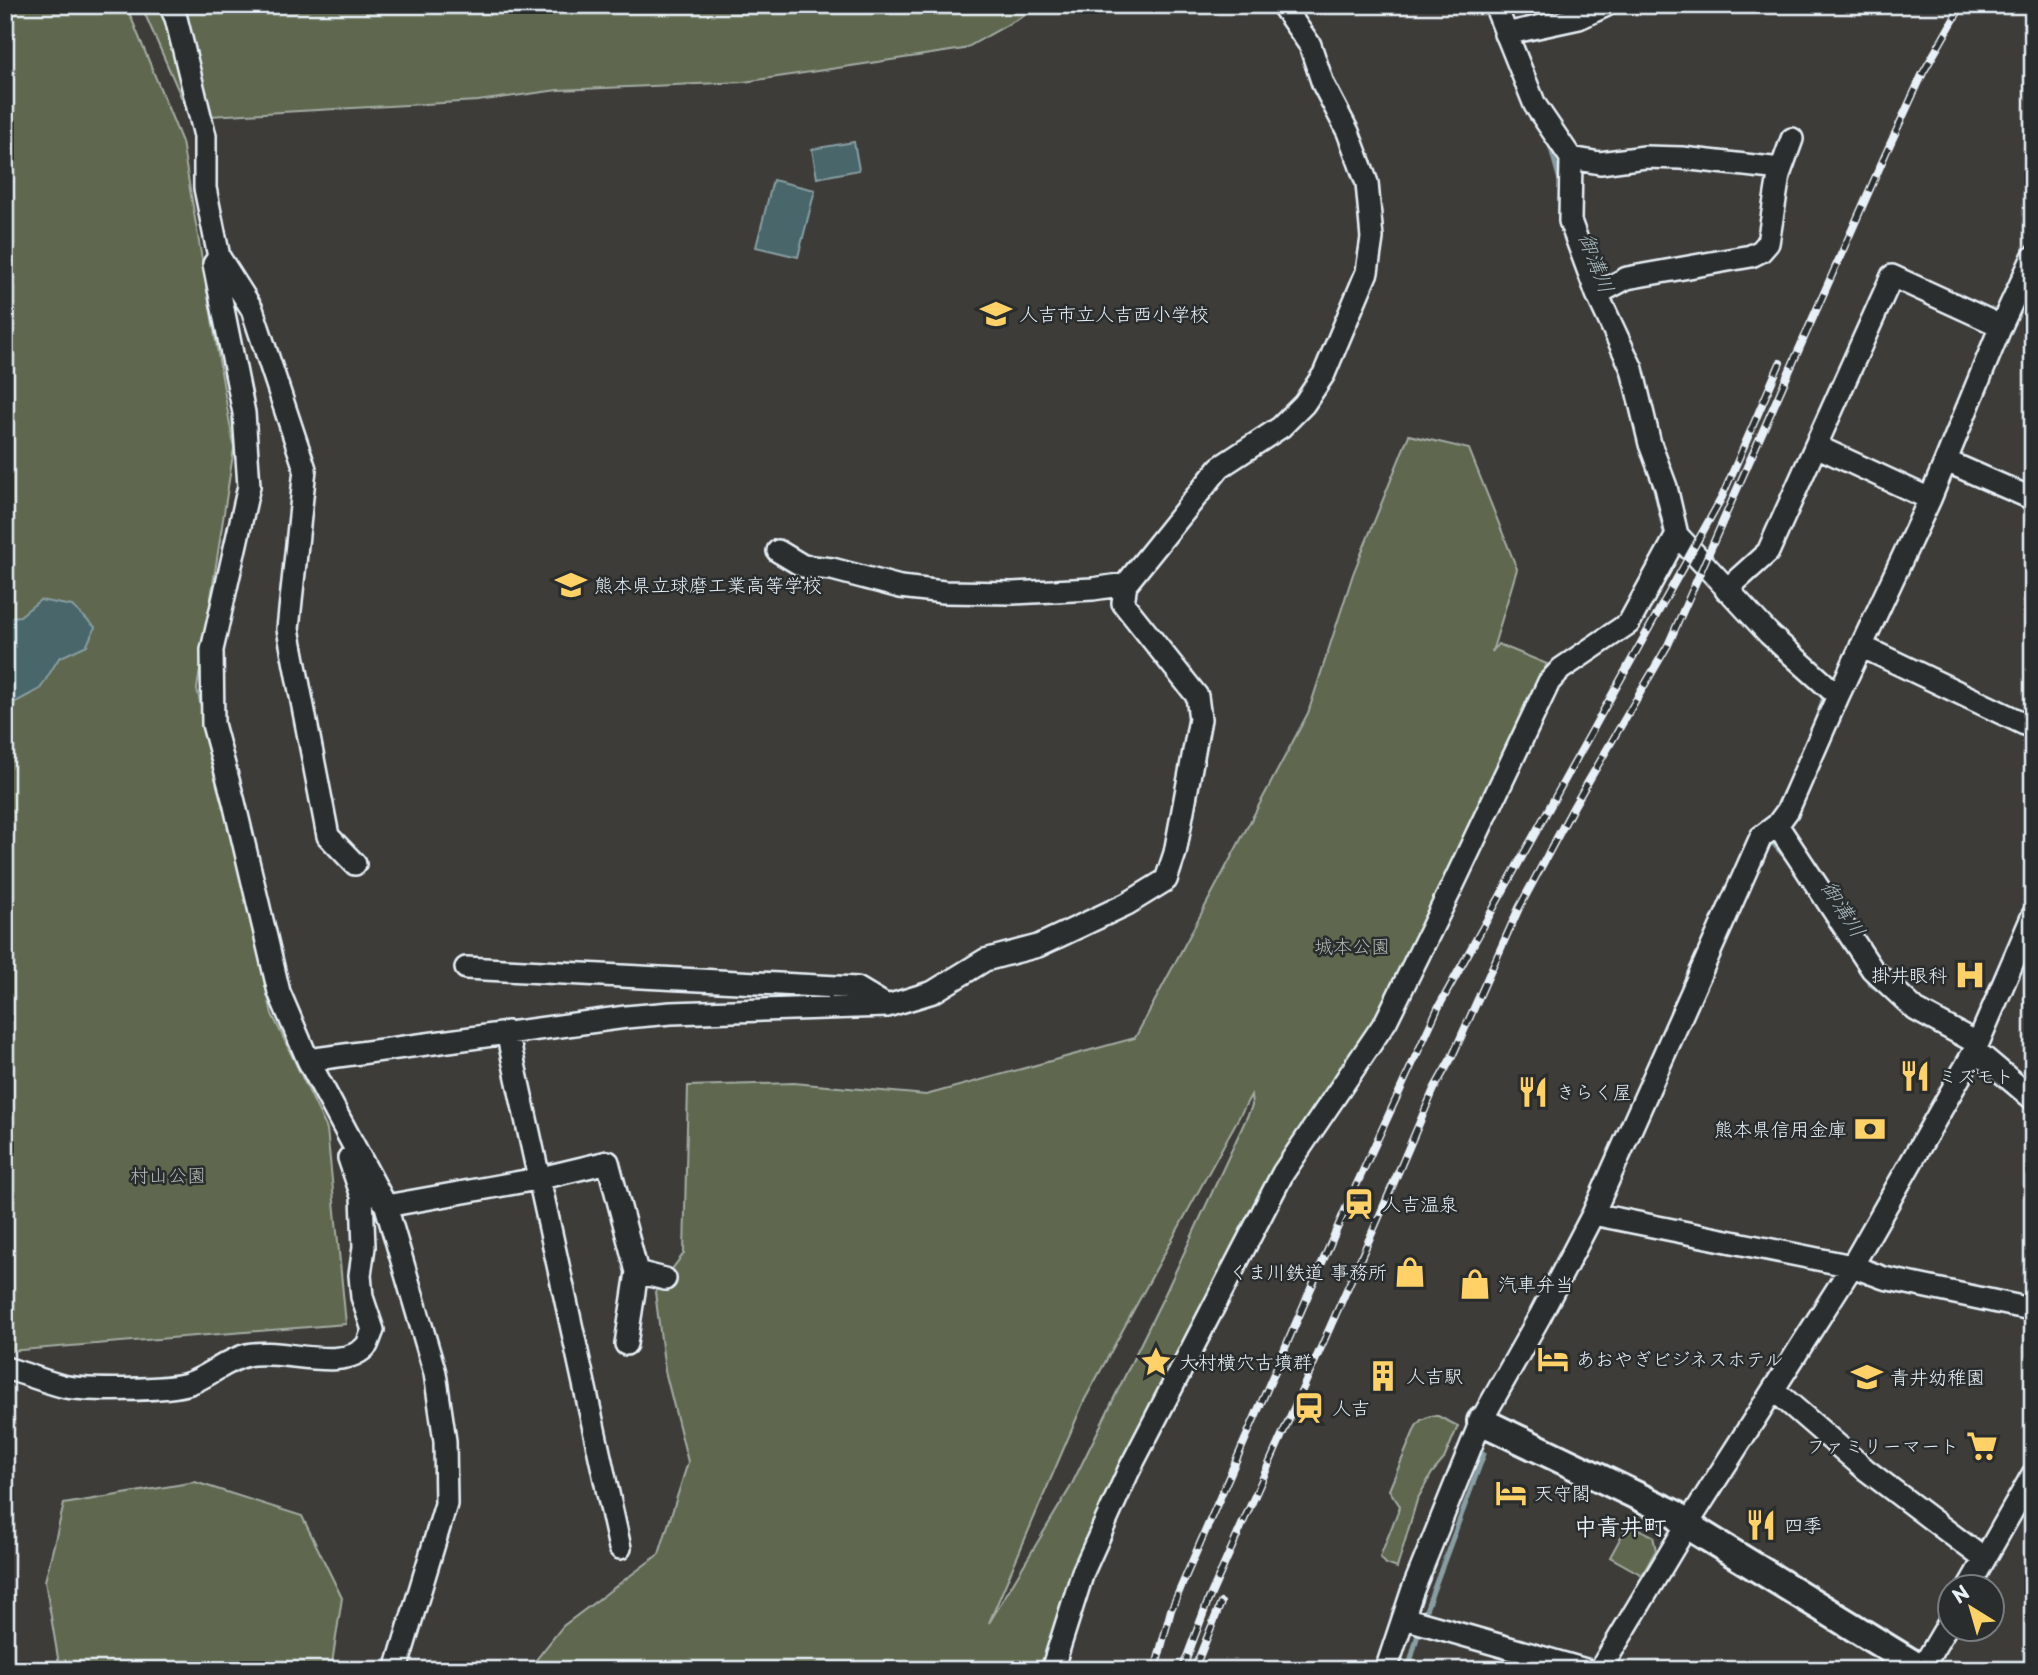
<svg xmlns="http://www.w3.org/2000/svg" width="2038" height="1675" viewBox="0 0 2038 1675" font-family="'Playpen Sans','Klee One',sans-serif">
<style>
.green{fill:#5f684f;stroke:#a4aca4;stroke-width:2;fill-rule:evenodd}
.water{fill:#48666a;stroke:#889ea3;stroke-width:2}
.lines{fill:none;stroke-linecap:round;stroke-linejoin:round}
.stream{stroke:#889ea3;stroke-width:5}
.minor-casing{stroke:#e8f1f8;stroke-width:26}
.major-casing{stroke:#e8f1f8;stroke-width:32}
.minor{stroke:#2a2d2e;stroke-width:21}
.major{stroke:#2a2d2e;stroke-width:26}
.rail-casing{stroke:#e8f1f8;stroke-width:8}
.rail{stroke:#2a2d2e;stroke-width:5;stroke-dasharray:16;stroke-linecap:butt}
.labels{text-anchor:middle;stroke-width:5;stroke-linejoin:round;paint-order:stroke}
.poi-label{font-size:19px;fill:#e8f1f8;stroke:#2a2d2e;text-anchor:start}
.park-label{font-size:19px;fill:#b1bab4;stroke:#2a2d2e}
.water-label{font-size:21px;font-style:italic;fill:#a8b9bf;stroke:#2a2d2e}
.quarter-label{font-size:23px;font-weight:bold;fill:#e8f1f8;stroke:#2a2d2e}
</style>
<rect width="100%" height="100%" fill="#3e3c39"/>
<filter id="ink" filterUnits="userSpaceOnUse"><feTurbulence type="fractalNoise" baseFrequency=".0143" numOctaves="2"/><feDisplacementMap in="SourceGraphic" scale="14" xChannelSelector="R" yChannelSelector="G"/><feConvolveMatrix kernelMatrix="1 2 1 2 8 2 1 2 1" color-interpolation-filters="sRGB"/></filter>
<g filter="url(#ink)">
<path class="green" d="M5 5H126L182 142 234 448 197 689 272 1014 327 1129 346 1324 9 1351 5 1326Z
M141 5H1043L964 49 744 82 558 90 478 101 190 117Z
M1409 435 1469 449 1517 569 1492 652 1498 644 1547 664 1397 983 1085 1548 1052 1633 1043 1670H528L563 1626 659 1554 688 1462 665 1371 655 1292 684 1253 688 1086 794 1083 926 1095 1135 1038 1308 713 1353 574ZM1251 1095 1252 1106 1165 1294 1070 1488 989 1623 1084 1401Z
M1430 1416H1438L1458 1426 1444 1459 1432 1473 1417 1500 1397 1568 1386 1564 1380 1557 1400 1506 1389 1490 1416 1426 1421 1420Z
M195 1482 302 1516 342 1598 331 1670H60L45 1581 64 1504Z
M1628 1524 1653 1536 1656 1550 1642 1575 1610 1557Z"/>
<path class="water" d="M854 142 859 170 817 178 812 149Z
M773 180 815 190 798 257 756 247Z
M40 600 72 606 95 627 87 645 59 658 40 689 10 705 5 704V618L20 616Z"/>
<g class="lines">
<path class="stream" d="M1549 141 1562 188
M1618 362 1625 383
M1653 479 1666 538
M1817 719 1824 697 1820 693
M1779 803 1791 779
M1772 842 1789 861
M1864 973 1870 984 1884 993
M1423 1618 1484 1454
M1408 1670 1420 1627"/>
<defs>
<path id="minor" d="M170 5 176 18 205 136V188L219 257 214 264 244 413 249 486 212 650 213 724 234 802 279 992 308 1060 386 1206 435 1373 445 1441 446 1504 396 1670
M1495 5 1535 105 1571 158 1570 221 1597 294 1632 369 1650 444 1666 487 1677 535 1769 634 1838 696
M1505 34 1579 18 1607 5
M1571 158 1600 163 1645 157 1682 158 1781 169
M219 257 252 309 305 469 288 629 328 836 355 864
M1597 294 1627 278 1751 256 1761 251 1768 243 1779 175 1792 139
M1816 446 1930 499
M1946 461 2033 499
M778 551 803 566 832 569 900 587 944 592 1013 593 1093 589 1126 584
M1726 590 1768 552 1892 276 2001 326
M1861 646 2033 728
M1777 825 1872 969 1916 1010 1977 1043
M466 968 857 988 887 1006
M507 1032 620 1548
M1975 1050 2033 1099
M308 1060 626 1017 671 1013 887 1006 933 992 985 960 1038 946 1127 904 1166 880 1175 853 1200 719 1197 696 1123 603 1126 584 1220 467 1281 427 1304 404 1324 374 1367 272 1372 238 1367 183 1348 132 1323 84 1310 45 1282 5
M386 1206 537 1179 608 1162 637 1272 665 1279
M1593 1214 1852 1266 1884 1278 2026 1308 2033 1312
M626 1344 637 1272
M5 1368C24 1373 43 1381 62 1386 83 1391 169 1391 190 1383 210 1376 226 1360 247 1355 280 1347 344 1374 367 1345 369 1341 371 1334 373 1330L362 1297 360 1275 364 1247 362 1196 349 1158
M1774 1390 1865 1469 1984 1559
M1968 1588 2033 1474
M1404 1618 1586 1670
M1052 1670 1083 1572 1129 1470 1283 1173 1386 1021 1450 891 1549 682 1561 669 1629 623 1677 535
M1386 1670 1412 1592 1481 1421 1540 1316 1593 1214 1761 837 1777 825 1788 810 1838 696 1930 499 2001 326 2033 257
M1600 1670 1687 1525 1852 1266 1975 1050 2033 915
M1921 1670 1951 1619"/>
<path id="major" d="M1481 1421 1675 1514 1687 1525 1923 1670"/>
</defs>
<use href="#minor" class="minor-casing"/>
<use href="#major" class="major-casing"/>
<use href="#minor" class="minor"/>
<use href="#major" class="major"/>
<defs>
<path id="rail" d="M1155 1670 1171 1610 1349 1201 1438 1008 1722 497 1780 363
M1182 1670 1208 1601 1376 1224 1434 1089 1452 1057 1519 908 1574 806 1668 645 1886 153 1923 73 1962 5
M1194 1670 1221 1603"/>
</defs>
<use href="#rail" class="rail-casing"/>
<use href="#rail" class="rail"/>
</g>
</g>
<defs>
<symbol id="school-bare" viewBox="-9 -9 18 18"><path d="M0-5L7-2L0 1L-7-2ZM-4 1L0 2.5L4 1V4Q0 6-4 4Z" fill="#ffd166" stroke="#2a2d2e" stroke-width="2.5" paint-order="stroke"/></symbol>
<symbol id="hospital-bare" viewBox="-9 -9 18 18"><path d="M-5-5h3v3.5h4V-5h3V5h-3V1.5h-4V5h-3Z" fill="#ffd166" stroke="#2a2d2e" stroke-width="2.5" paint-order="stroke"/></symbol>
<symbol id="restaurant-bare" viewBox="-9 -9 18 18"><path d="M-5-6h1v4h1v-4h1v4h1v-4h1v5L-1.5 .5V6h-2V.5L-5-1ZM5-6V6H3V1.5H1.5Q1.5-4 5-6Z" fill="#ffd166" stroke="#2a2d2e" stroke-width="2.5" paint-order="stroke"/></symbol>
<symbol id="bank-bare" viewBox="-9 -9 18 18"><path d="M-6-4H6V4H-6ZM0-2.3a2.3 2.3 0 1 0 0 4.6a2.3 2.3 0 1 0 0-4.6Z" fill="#ffd166" stroke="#2a2d2e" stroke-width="2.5" paint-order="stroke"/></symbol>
<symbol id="station-bare" viewBox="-9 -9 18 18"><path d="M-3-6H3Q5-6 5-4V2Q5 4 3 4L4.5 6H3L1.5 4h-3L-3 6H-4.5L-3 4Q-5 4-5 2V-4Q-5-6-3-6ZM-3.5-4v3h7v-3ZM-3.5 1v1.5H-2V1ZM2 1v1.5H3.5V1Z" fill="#ffd166" stroke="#2a2d2e" stroke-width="2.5" paint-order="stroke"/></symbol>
<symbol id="shop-bare" viewBox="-9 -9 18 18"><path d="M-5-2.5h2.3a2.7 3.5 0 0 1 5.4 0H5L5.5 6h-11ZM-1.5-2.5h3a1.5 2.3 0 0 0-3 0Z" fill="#ffd166" stroke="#2a2d2e" stroke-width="2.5" paint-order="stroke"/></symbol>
<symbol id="hotel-bare" viewBox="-9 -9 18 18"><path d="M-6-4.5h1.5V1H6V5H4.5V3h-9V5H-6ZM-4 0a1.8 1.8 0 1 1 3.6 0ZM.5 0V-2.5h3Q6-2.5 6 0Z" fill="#ffd166" stroke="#2a2d2e" stroke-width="2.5" paint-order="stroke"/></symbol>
<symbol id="sight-bare" viewBox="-9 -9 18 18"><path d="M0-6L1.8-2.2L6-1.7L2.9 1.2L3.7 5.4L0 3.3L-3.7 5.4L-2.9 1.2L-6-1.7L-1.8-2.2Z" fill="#ffd166" stroke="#2a2d2e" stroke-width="2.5" paint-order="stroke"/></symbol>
<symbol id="building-bare" viewBox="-9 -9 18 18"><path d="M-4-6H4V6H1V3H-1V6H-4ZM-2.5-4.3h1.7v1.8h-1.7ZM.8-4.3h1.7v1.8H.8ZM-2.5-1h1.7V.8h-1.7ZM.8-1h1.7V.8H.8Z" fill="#ffd166" stroke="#2a2d2e" stroke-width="2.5" paint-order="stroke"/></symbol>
<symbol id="supermarket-bare" viewBox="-9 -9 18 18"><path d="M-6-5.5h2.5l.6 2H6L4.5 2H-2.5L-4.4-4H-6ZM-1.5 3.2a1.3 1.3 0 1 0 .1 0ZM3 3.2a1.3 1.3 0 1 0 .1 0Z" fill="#ffd166" stroke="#2a2d2e" stroke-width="2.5" paint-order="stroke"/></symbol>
</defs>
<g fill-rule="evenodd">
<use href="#school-bare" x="974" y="292" width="44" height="44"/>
<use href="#school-bare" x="549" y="563" width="44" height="44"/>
<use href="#hospital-bare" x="1948" y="953" width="44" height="44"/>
<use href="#restaurant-bare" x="1893" y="1054" width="44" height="44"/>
<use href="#restaurant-bare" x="1511" y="1070" width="44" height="44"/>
<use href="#bank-bare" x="1848" y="1107" width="44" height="44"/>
<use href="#station-bare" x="1337" y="1182" width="44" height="44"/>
<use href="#shop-bare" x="1388" y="1250" width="44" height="44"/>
<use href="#shop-bare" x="1453" y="1262" width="44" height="44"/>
<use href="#hotel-bare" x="1531" y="1337" width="44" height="44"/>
<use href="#sight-bare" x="1134" y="1340" width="44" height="44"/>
<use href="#building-bare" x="1361" y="1354" width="44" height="44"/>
<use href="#school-bare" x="1845" y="1355" width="44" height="44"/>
<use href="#station-bare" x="1287" y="1386" width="44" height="44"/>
<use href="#supermarket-bare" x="1960" y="1424" width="44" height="44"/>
<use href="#hotel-bare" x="1489" y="1471" width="44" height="44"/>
<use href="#restaurant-bare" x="1739" y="1503" width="44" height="44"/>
</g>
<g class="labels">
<g class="poi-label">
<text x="1019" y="321">人吉市立人吉西小学校</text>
<text x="594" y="592">熊本県立球磨工業高等学校</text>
<text x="1947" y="982" text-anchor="end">掛井眼科</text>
<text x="1938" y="1083">ミズモト</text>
<text x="1556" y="1099">きらく屋</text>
<text x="1847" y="1136" text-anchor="end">熊本県信用金庫</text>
<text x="1382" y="1211">人吉温泉</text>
<text x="1387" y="1279" text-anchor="end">くま川鉄道 事務所</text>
<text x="1498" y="1291">汽車弁当</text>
<text x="1576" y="1366">あおやぎビジネスホテル</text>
<text x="1179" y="1369">大村横穴古墳群</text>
<text x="1406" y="1383">人吉駅</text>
<text x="1890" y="1384">青井幼稚園</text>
<text x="1332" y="1415">人吉</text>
<text x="1959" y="1453" text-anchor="end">ファミリーマート</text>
<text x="1534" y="1500">天守閣</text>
<text x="1784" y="1532">四季</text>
</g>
<g class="park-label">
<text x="1352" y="953">城本公園</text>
<text x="168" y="1182">村山公園</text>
</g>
<g class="water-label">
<text transform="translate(1596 263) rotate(69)" y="7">御溝川</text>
<text transform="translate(1843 909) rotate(58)" y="7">御溝川</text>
</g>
<g class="quarter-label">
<text x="1620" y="1535">中青井町</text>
</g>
</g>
<rect width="2038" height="1675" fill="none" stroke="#2a2d2e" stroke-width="28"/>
<rect x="14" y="14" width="2010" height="1647" fill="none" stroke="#e8f1f8" stroke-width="2.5" filter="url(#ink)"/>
<g transform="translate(1971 1608) rotate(323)"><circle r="33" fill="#2a2d2e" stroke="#767b7f" stroke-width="2"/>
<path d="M0-5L12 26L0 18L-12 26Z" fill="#ffd166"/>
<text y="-10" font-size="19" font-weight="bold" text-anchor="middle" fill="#e8f1f8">N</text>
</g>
</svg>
